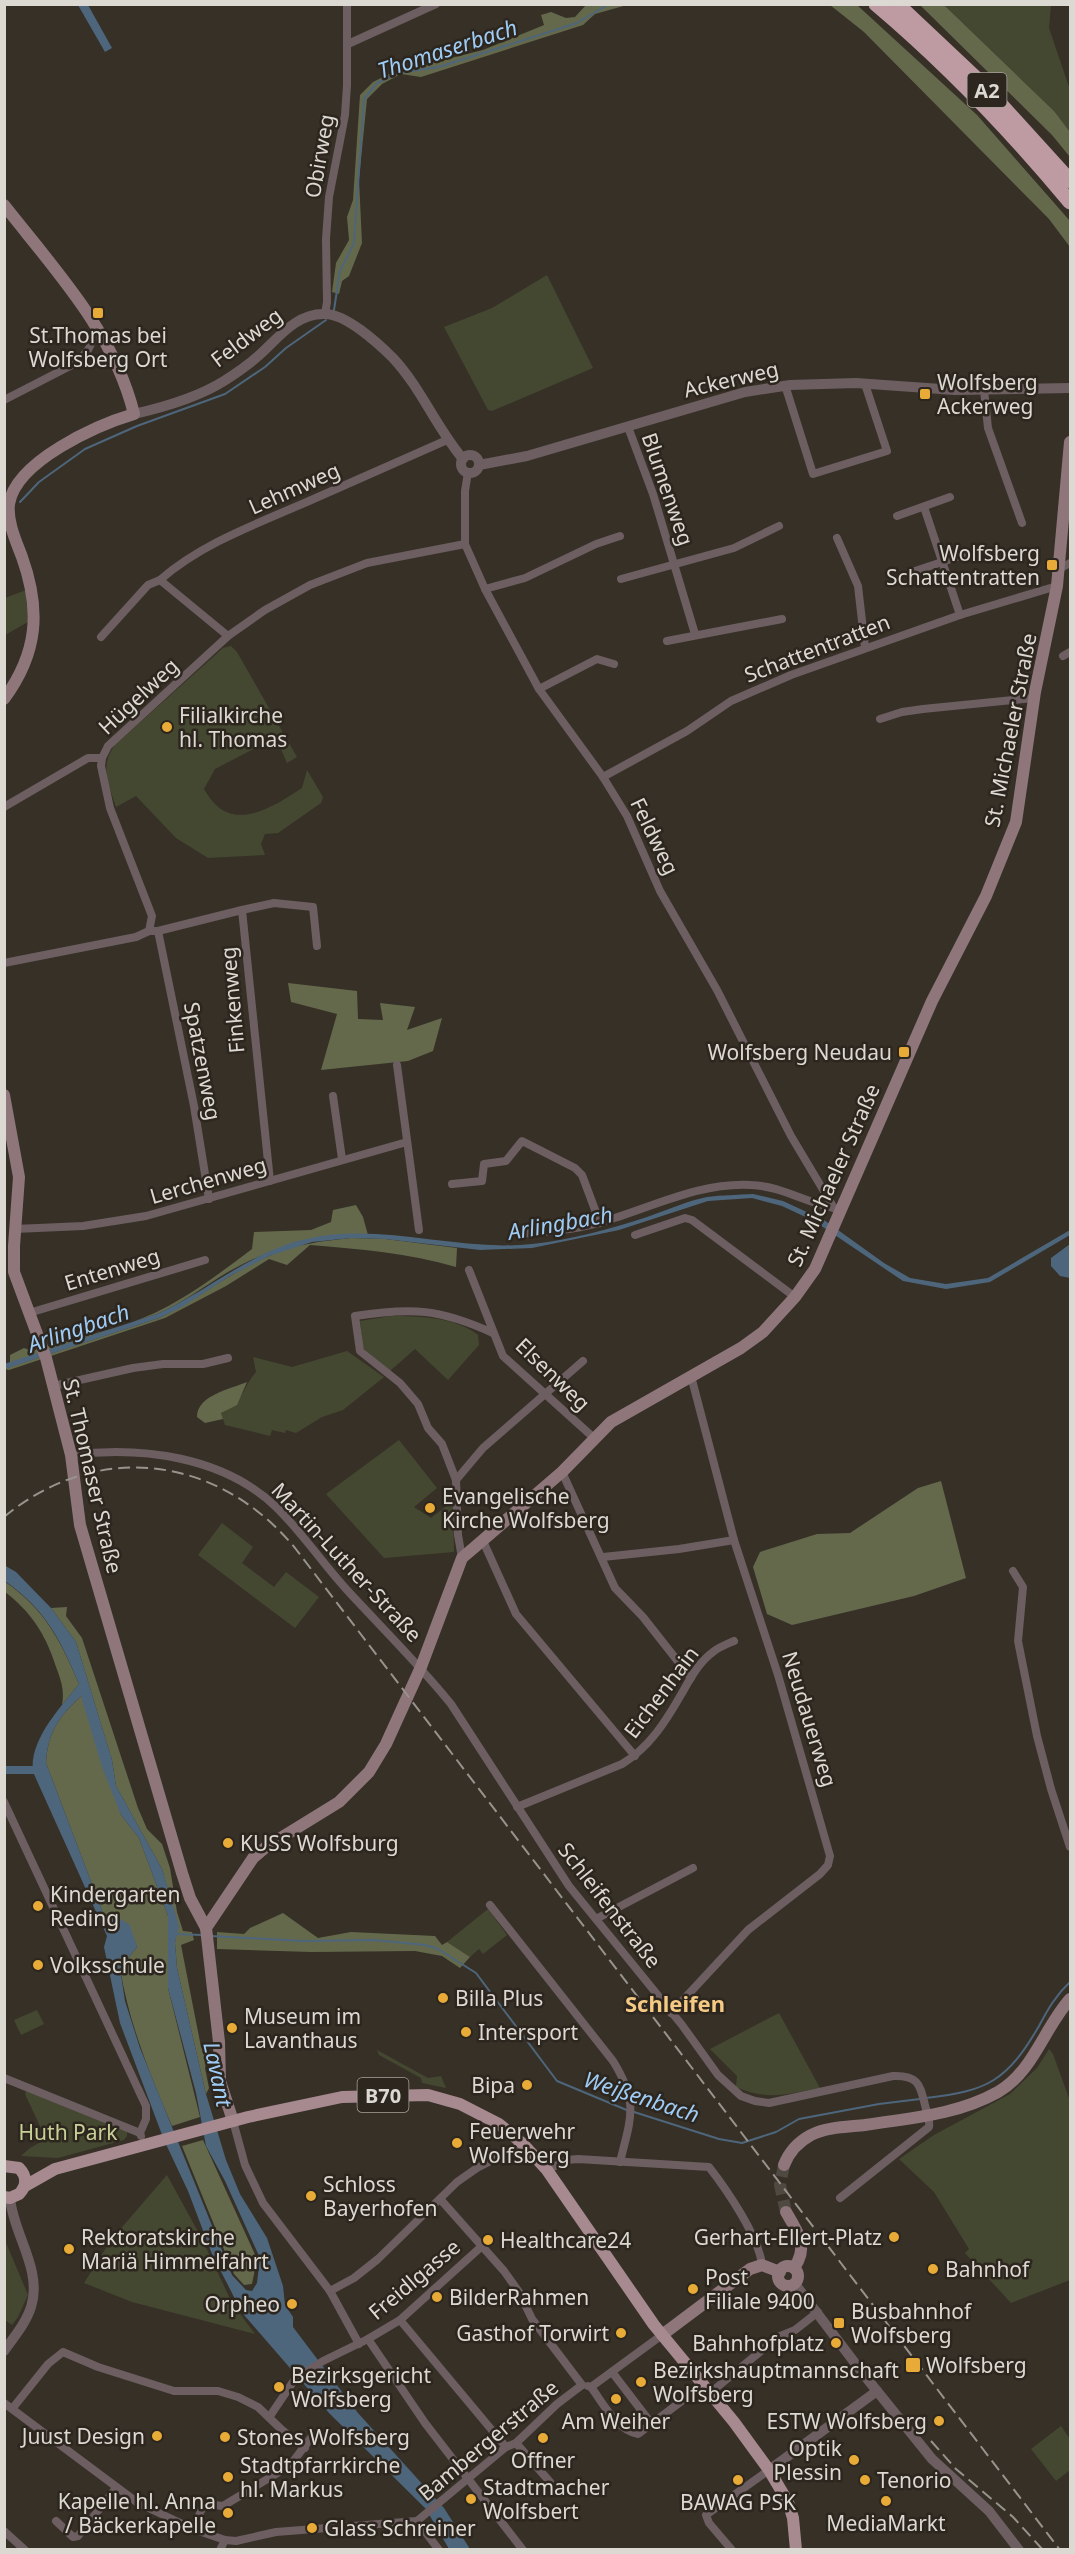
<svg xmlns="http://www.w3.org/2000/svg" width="1075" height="2554" font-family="'Noto Sans',sans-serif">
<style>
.green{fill:#454831}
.forest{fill:#65694c}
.water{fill:#4e667c;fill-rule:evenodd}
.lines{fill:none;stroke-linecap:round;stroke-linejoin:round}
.stream{stroke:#4e667c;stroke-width:2}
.canal{stroke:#4e667c;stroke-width:8}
.secondary-tunnel{stroke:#4f4941;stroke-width:12;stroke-dasharray:12 6;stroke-linecap:butt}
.minor{stroke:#6d5e61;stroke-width:8}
.tertiary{stroke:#6d5e61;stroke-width:10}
.secondary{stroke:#8e767b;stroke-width:12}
.primary{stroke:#a78990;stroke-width:12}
.motorway{stroke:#be9aa2;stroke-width:15}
.rail{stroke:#98938c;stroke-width:2;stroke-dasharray:12 6;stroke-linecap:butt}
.poi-dot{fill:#e8ab37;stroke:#2c261e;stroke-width:2}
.labels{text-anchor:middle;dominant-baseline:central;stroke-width:5;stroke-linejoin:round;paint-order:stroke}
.shield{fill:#2c261e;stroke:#a7a39c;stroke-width:1.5}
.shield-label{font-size:20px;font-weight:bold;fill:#dcd8d2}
.street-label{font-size:21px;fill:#dcd8d2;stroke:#2c261e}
.poi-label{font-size:21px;fill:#dcd8d2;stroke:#2c261e;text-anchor:start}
.park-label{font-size:21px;fill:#c8d098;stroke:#2c261e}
.water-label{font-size:22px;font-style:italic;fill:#9fccf5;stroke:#2c261e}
.neighbourhood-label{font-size:22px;font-weight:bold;fill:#f4ca84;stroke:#2c261e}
</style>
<rect width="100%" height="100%" fill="#363027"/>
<!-- green -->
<g class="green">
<polygon points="944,5 1051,5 1049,28 1070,90 1070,132 1054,111"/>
<polygon points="547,275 593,368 492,411 488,410 444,327 492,308"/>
<polygon points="26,590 28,622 5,635 5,598"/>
<path d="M231 646 237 652 297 757 287 763 280 747 263 744 215 769 204 789C207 794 211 800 215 804 240 830 279 803 302 788L307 770 323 797 321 803 278 833 265 834 261 844 265 855 208 858 176 838 136 796 116 807C109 785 99 766 115 745L223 648Z"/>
<path d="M391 1316C419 1316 455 1317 478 1335L479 1345 448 1380 415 1349 390 1371 363 1348 360 1321Z"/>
<path d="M347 1351 384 1377 343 1410 322 1417 296 1433 286 1430 285 1433 272 1430 270 1436 225 1425 221 1413C245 1401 240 1391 256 1372L253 1357 292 1367Z"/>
<polygon points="399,1440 437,1488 414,1507 431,1518 453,1501 454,1552 384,1558 326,1494"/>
<polygon points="222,1523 253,1547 242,1563 274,1587 286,1572 319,1597 295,1628 198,1555"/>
<polygon points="488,1909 507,1935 483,1954 479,1949 470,1957 447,1942"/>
<polygon points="37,2010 44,2024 21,2035 14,2020"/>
<path d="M779 2013 820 2088C788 2094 767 2101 736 2087L737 2076 710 2049Z"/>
<polygon points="1049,2049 1053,2054 1070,2101 1070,2280 1011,2303 965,2253 969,2249 934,2192 899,2159 934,2135 1010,2094 1037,2068"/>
<polygon points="377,2050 428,2078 441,2076 446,2088 422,2083 421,2078 379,2055"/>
<polygon points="26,2091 127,2132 127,2136 124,2140 58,2158 21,2156 30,2148 46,2139 25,2094"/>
<polygon points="167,2175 202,2239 232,2303 255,2334 132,2302 84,2283 111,2240"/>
<polygon points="4,2238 28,2295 18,2317 12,2325 5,2320"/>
<polygon points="1061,2426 1070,2439 1070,2470 1056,2481 1031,2449"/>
</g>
<!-- forest -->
<g class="forest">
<polygon points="586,5 627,5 595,14 583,25 421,77 401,74 382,84 367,99 359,179 362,243 349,276 342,281 339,294 332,292 336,263 349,240 347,217 353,200 360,95 373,82 391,73 483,50 544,25 541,15 551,12 566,18 575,17"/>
<polygon points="830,5 857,5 977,115 1070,221 1070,247 1049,219 864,32"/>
<polygon points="920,5 944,5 1054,111 1070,132 1070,157 1052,135"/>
<polygon points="288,983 357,991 358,1019 383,1020 380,1003 415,1007 407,1030 442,1018 433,1051 408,1061 321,1070 337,1014 291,1002"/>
<path d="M356 1205 363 1217 368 1235C318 1233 272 1247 228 1272 204 1286 183 1303 157 1314L10 1363V1355L24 1348 32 1351C64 1341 98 1334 130 1323 174 1308 215 1277 252 1249L254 1232 311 1230 331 1222 333 1210Z"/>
<path d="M351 1238 385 1239 457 1248 456 1267C409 1253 359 1249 310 1245L287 1265 269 1259 226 1286 165 1318 9 1370 4 1369 159 1318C197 1300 230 1272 269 1256 296 1244 322 1241 351 1238Z"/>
<path d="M247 1382 237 1405 221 1413 223 1419 205 1423 197 1417C197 1395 231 1389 247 1382Z"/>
<polygon points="941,1481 966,1578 914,1596 792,1625 767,1614 753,1567 760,1552 817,1534 850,1533 918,1488"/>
<path d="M4 1581C45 1609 60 1640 79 1684L62 1705C65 1689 60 1678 55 1664 45 1633 30 1611 5 1592Z"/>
<polygon points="67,1607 66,1616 82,1638 138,1808 147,1829 162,1844 170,1868 177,1912 183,1931 192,1932 194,1940 181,1945 201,2047 205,2051 209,2051 205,2068 209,2088 206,2094 177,1968 175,1943 178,1926 162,1869 116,1786 112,1760 76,1642 51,1608"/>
<path d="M82 1695 121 1815 139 1838 168 1916V1988L200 2117 172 2126C150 2074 129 2024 120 1968L137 1947 133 1937 103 1913 46 1763C48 1731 59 1717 82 1695Z"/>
<polygon points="283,1913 318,1938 351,1932 435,1936 442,1945 447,1942 470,1957 460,1968 442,1956 415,1951 311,1952 217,1949 217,1932 244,1934 250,1928"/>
<polygon points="203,2140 257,2259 252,2284 244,2285 234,2274 182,2146"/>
</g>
<!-- water -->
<g class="water">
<polygon points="78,5 88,5 112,48 105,52"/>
<path d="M753 1194 783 1201 824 1220 884 1263 910 1278 946 1284 988 1278 1070 1230V1235L990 1282 946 1289 903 1281 814 1221 782 1206 752 1198 708 1201 619 1230 532 1248 480 1250 385 1239 351 1238 312 1242 269 1256 230 1276 182 1307 159 1318 5 1369 4 1364 157 1314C209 1291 253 1249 311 1238 384 1223 459 1252 532 1244 571 1240 610 1229 647 1217 667 1210 687 1201 707 1197 722 1195 738 1195 753 1194Z"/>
<polygon points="1070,1244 1070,1278 1060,1276 1051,1266 1051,1258"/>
<path d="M4 1565 16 1572 51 1608 76 1642 112 1760 116 1786 162 1869 179 1926 175 1943 177 1968 206 2094 226 2160 240 2194 267 2238 283 2286 285 2305 293 2317V2327L358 2413 444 2508 470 2549H449L426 2509 329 2413 244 2315 234 2297 212 2254 188 2191 164 2140 120 2023 104 1947 107 1936 33 1772C29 1740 60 1708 79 1684 60 1639 46 1610 5 1581ZM81 1696 102 1767 121 1815 139 1838 168 1916V1988L196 2093 206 2146 225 2181 260 2258 257 2283 252 2291 246 2290 232 2275 140 2048 125 2001 120 1968 137 1947 130 1925 117 1917 111 1920 103 1913 46 1763C48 1731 59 1717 81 1696Z"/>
</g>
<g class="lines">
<!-- stream -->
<g class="stream">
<polyline points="334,310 340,271 354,243 364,99 377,83 398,73 439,67 577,23 609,4"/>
<polyline points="20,502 39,482 85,449 137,426 225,394 265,367 286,348 326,320"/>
<polyline points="175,1934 202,1935"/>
<polyline points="211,1936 302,1941 374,1940 425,1945 438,1949 476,1973 557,2081 629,2111"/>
<path d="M926 2098C988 2091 1007 2081 1039 2026 1048 2009 1056 1995 1070 1982"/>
<polyline points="634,2112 719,2139 742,2143 776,2132 799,2119 879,2104 920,2099"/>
</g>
<!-- canal -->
<polyline class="canal" points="4,1770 41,1770"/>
<!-- secondary-tunnel -->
<polyline class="secondary-tunnel" points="784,2165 780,2185 786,2212"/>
<!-- minor -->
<g class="minor">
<polyline points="348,44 436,4"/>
<polyline points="325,314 327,302 326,239 329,197 345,115 347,85 347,4"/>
<polyline points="785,385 813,474 887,451 865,384"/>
<polyline points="984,390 988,428 1022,523"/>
<polyline points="4,400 76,363 88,350 99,328"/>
<polyline points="628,427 653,494 695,634"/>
<polyline points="468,472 465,491 465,544 485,589 539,689 603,777 627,816 660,891 717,990 791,1136 834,1208 839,1211"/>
<polyline points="924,507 960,615"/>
<polyline points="897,516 950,497"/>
<polyline points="837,538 858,586 865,647"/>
<polyline points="1059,569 1070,563"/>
<polyline points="915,571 969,553"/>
<polyline points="621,579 734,548 779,526"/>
<path d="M160 580C202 543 259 523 309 501 355 481 401 460 447 440"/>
<polyline points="485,589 525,578 596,544 620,536"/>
<polyline points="101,637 148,585 160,580 228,636"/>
<polyline points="667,641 782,619"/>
<polyline points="1063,656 1070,652"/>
<polyline points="539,689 597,659 614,664"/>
<polyline points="880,719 902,712 923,709 1034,698"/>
<polyline points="603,777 687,731 731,701 791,675 960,615 1057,586"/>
<polyline points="4,807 88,758 102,758"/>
<polyline points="242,910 274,903 313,907 317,946"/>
<polyline points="149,931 158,931 242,910 270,1181"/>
<polyline points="158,931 194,1106 209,1199"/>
<polyline points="4,963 136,937 149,931 152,916 110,808 101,766 102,758 108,746 228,636 265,610 310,585 367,563 465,544"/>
<polyline points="397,1065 419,1230"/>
<polyline points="333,1096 342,1159"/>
<polyline points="452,1184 482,1181 484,1164 506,1161 522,1141 575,1168 582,1175 600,1223"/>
<polyline points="15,1229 83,1226 146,1216 407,1142"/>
<path d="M521 1234C548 1231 576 1230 602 1222 651 1208 699 1182 751 1185 781 1186 806 1203 834 1208"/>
<polyline points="635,1235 685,1218 692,1220 795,1297"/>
<polyline points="469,1270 503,1356 594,1438"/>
<polyline points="29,1313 205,1260"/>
<polyline points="53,1386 133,1368 163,1364 203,1364 228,1358"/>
<path d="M71 1455C140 1446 223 1456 276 1507 302 1532 322 1563 347 1590 382 1628 418 1663 451 1704L569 1886 682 2025 718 2075 741 2096 755 2101 769 2103 893 2076C921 2075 920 2087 926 2109 928 2115 930 2120 929 2127L840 2198"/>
<polyline points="562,1472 615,1588 643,1617 691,1678"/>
<polyline points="456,1480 483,1448 583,1361"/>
<polyline points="483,1541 516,1614 635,1756"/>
<polyline points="603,1557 679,1549 734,1540"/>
<path d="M462 1558 458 1535 456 1480 442 1444 428 1428 418 1404 400 1383 360 1351 355 1316C412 1307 440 1309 493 1333"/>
<polyline points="1013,1571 1023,1587 1018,1641 1037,1736 1051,1789 1070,1847"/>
<polyline points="4,1802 146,2106 146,2119 140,2133"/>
<path d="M517 1807 622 1764C650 1747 666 1721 682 1693 690 1679 699 1662 713 1652 719 1647 727 1644 734 1641"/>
<path d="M490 1905 613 2061C639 2103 631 2117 620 2162"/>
<polyline points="596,1919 693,1868"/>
<polyline points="671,2013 748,1930 820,1874 828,1865 830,1856 778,1675 734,1540 691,1376"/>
<polyline points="4,2078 140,2133 141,2136"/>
<polyline points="233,2121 245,2165 263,2203 330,2291 359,2344"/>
<path d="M547 2170 567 2160 578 2159 709 2167C727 2190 759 2237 762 2265"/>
<polyline points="441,2200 504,2271 519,2292 532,2319 582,2385"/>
<polyline points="330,2291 354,2278 378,2259 457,2182 477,2168 523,2144"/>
<polyline points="400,2320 506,2447"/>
<polyline points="368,2339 425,2423 523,2550"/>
<polyline points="612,2372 651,2423"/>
<polyline points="588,2386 591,2387 662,2335"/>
<path d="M591 2387C603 2403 617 2431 638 2434L703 2385"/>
<polyline points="710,2393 778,2337 795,2330 818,2312"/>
<polyline points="4,2403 138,2503 193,2529 225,2540 236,2541 276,2532 417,2521 506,2447 516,2443 557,2404 582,2385"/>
<polyline points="12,2409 48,2364 63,2352 98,2367 174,2391 218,2391 238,2397 258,2407 282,2430 305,2448"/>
<polyline points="270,2416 295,2379 323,2361 368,2339 400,2320 482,2246"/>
<polyline points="516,2443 550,2482"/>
<polyline points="56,2521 73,2537 78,2536 116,2488"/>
<polyline points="417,2521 439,2550"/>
<polyline points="193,2529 204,2504 223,2506 284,2469 292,2463 313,2435"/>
<polyline points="4,2531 25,2550"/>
<polyline points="220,2550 225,2540"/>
<polyline points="732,2550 709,2523 706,2515 769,2470"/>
</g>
<!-- tertiary -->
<g class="tertiary">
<path d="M134 414C165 407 197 398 224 381 235 374 247 366 257 357 277 340 295 313 325 314 346 314 378 343 393 358 421 388 436 427 463 459"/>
<circle cx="470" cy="464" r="9"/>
<polyline points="479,465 527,456 745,392 790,385 856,383 955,390 1070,388"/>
<polyline points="795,2284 864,2375 932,2459 989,2511 1019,2550"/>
<path d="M4 2351C14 2337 26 2323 31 2307 43 2270 13 2234 10 2198"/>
<polyline points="769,2470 877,2391"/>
</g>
<!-- secondary -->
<g class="secondary">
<path d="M4 205C55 270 114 332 134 414 97 425 16 461 9 504 7 522 16 541 22 557 41 610 38 653 4 699"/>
<polyline points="4,1095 19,1177 14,1246 14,1272 46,1358 71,1455 80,1525 182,1873 190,1898 206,1928"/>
<polyline points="233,2121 220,2081 219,2042 206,1928 253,1858 266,1847 339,1802 369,1772 386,1744 421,1667 462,1558 562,1472 611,1422 741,1348 763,1332 795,1297 815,1269 932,1001 986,896 1016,822 1035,692 1057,586 1070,442"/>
<path d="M784 2165C789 2152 798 2142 811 2135 827 2127 847 2127 865 2125 910 2118 957 2115 998 2092 1033 2072 1044 2028 1070 1999"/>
<path d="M786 2212C798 2232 809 2247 794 2268"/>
<circle cx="788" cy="2276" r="10"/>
<polyline points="662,2335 750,2269 762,2265 780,2272"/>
</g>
<!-- primary -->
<g class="primary">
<path d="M4 2166 19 2168C27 2176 27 2186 19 2194L10 2198 4 2197"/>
<polyline points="25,2186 55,2169 248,2117 342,2097 428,2095 460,2104 499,2124 523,2144 547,2170 654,2325 734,2422 769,2470 788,2502 793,2518 796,2550"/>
</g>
<!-- motorway -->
<g class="motorway">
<path d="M876 4C947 64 1011 131 1070 202"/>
<polyline points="897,4 983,85 1070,181"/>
</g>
<!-- rail -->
<g class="rail">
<path d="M4 1517C98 1439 219 1456 295 1548L1060 2550"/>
<polyline points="931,2441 956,2469 1013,2517 1043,2550"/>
</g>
</g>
<!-- markers -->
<g class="poi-dot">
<rect x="92" y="307" width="12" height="12" rx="3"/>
<rect x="919" y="388" width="12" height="12" rx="3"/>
<rect x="1046" y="559" width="12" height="12" rx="3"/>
<circle cx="167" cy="727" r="6"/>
<rect x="898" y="1046" width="12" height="12" rx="3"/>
<circle cx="430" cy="1508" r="6"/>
<circle cx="228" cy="1843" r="6"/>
<circle cx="38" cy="1906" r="6"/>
<circle cx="38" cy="1965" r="6"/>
<circle cx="443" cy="1998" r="6"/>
<circle cx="232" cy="2028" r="6"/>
<circle cx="466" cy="2032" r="6"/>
<circle cx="527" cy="2085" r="6"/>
<circle cx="457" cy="2143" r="6"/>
<circle cx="311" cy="2196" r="6"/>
<circle cx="894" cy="2237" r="6"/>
<circle cx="488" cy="2240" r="6"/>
<circle cx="69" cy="2249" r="6"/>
<circle cx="933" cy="2269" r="6"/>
<circle cx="693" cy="2289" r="6"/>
<circle cx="437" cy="2297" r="6"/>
<circle cx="292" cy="2304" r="6"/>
<rect x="833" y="2317" width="12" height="12" rx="3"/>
<circle cx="621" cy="2333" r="6"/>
<circle cx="836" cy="2343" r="6"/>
<rect x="905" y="2357" width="16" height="16" rx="3"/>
<circle cx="641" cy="2382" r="6"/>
<circle cx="279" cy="2387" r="6"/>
<circle cx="616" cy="2399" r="6"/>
<circle cx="939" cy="2421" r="6"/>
<circle cx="157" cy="2436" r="6"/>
<circle cx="225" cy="2437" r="6"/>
<circle cx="543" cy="2438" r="6"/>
<circle cx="854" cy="2460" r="6"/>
<circle cx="228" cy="2477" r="6"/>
<circle cx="738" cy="2480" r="6"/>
<circle cx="865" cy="2480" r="6"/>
<circle cx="471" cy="2499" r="6"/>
<circle cx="886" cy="2501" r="6"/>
<circle cx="228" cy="2513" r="6"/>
<circle cx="312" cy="2528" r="6"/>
</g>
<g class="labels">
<!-- shield labels -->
<g class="shield">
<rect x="967.5" y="73" width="39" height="34" rx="4.5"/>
<rect x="357.5" y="2078" width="51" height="34" rx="4.5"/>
</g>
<g class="shield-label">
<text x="987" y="90">A2</text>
<text x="383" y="2095">B70</text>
</g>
<!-- street labels -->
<g class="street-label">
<text transform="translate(319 156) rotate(-80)">Obirweg</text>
<text transform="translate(246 337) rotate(-37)">Feldweg</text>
<text transform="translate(731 379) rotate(-13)">Ackerweg</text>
<text transform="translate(294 488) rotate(-24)">Lehmweg</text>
<text transform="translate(668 489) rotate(71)">Blumenweg</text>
<text transform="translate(817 648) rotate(-21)">Schattentratten</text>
<text transform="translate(138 696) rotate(-43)">Hügelweg</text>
<text transform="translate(1010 730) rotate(-79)">St. Michaeler Straße</text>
<text transform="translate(655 836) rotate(64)">Feldweg</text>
<text transform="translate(232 1000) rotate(-95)">Finkenweg</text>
<text transform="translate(203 1061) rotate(79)">Spatzenweg</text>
<text transform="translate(833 1175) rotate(-66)">St. Michaeler Straße</text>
<text transform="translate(208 1180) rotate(-16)">Lerchenweg</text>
<text transform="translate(112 1269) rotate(-17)">Entenweg</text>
<text transform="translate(553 1374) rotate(44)">Elsenweg</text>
<text transform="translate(93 1476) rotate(77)">St. Thomaser Straße</text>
<text transform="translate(347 1562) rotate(47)">Martin-Luther-Straße</text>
<text transform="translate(661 1692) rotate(-53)">Eichenhain</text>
<text transform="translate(810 1719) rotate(73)">Neudauerweg</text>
<text transform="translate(610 1905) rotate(52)">Schleifenstraße</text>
<text transform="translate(414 2279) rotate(-40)">Freidlgasse</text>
<text transform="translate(488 2440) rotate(-40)">Bambergerstraße</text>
</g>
<!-- poi labels -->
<g class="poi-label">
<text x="98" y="335" text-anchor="middle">St.Thomas bei<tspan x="98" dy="24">Wolfsberg Ort</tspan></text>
<text x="937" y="382">Wolfsberg<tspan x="937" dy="24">Ackerweg</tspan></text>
<text x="1040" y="553" text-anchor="end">Wolfsberg<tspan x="1040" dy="24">Schattentratten</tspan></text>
<text x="179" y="715">Filialkirche<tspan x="179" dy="24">hl. Thomas</tspan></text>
<text x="892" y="1052" text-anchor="end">Wolfsberg Neudau</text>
<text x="442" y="1496">Evangelische<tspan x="442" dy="24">Kirche Wolfsberg</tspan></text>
<text x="240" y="1843">KUSS Wolfsburg</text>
<text x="50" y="1894">Kindergarten<tspan x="50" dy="24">Reding</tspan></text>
<text x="50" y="1965">Volksschule</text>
<text x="455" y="1998">Billa Plus</text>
<text x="244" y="2016">Museum im<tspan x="244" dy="24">Lavanthaus</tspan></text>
<text x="478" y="2032">Intersport</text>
<text x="515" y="2085" text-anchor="end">Bipa</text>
<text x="469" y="2131">Feuerwehr<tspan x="469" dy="24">Wolfsberg</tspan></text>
<text x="323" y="2184">Schloss<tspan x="323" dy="24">Bayerhofen</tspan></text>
<text x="81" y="2237">Rektoratskirche<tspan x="81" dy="24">Mariä Himmelfahrt</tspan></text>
<text x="882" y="2237" text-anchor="end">Gerhart-Ellert-Platz</text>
<text x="500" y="2240">Healthcare24</text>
<text x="945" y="2269">Bahnhof</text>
<text x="705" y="2277">Post<tspan x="705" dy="24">Filiale 9400</tspan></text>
<text x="449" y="2297">BilderRahmen</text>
<text x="280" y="2304" text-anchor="end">Orpheo</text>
<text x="851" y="2311">Busbahnhof<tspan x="851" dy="24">Wolfsberg</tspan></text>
<text x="609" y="2333" text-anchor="end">Gasthof Torwirt</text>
<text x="824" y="2343" text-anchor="end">Bahnhofplatz</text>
<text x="926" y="2365">Wolfsberg</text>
<text x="653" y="2370">Bezirkshauptmannschaft<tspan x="653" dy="24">Wolfsberg</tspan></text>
<text x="291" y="2375">Bezirksgericht<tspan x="291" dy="24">Wolfsberg</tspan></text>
<text x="616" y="2421" text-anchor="middle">Am Weiher</text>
<text x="927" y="2421" text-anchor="end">ESTW Wolfsberg</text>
<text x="145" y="2436" text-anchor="end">Juust Design</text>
<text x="237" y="2437">Stones Wolfsberg</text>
<text x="842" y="2448" text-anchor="end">Optik<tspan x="842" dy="24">Plessin</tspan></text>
<text x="543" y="2460" text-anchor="middle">Offner</text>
<text x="240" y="2465">Stadtpfarrkirche<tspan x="240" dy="24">hl. Markus</tspan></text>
<text x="877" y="2480">Tenorio</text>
<text x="483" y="2487">Stadtmacher<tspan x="483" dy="24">Wolfsbert</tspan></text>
<text x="216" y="2501" text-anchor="end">Kapelle hl. Anna<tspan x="216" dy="24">/ Bäckerkapelle</tspan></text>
<text x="738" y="2502" text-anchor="middle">BAWAG PSK</text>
<text x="886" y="2523" text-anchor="middle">MediaMarkt</text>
<text x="324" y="2528">Glass Schreiner</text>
</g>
<!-- park labels -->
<g class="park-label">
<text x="68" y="2132">Huth Park</text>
</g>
<!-- water labels -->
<g class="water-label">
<text transform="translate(447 48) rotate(-18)">Thomaserbach</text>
<text transform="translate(560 1222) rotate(-10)">Arlingbach</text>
<text transform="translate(78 1327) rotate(-19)">Arlingbach</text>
<text transform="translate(219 2074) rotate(78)">Lavant</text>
<text transform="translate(642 2096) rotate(18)">Weißenbach</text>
</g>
<!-- neighbourhood labels -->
<g class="neighbourhood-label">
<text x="675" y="2003">Schleifen</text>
</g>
</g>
<!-- border -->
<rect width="1075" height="2554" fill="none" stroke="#dcd8d2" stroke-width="12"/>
</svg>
